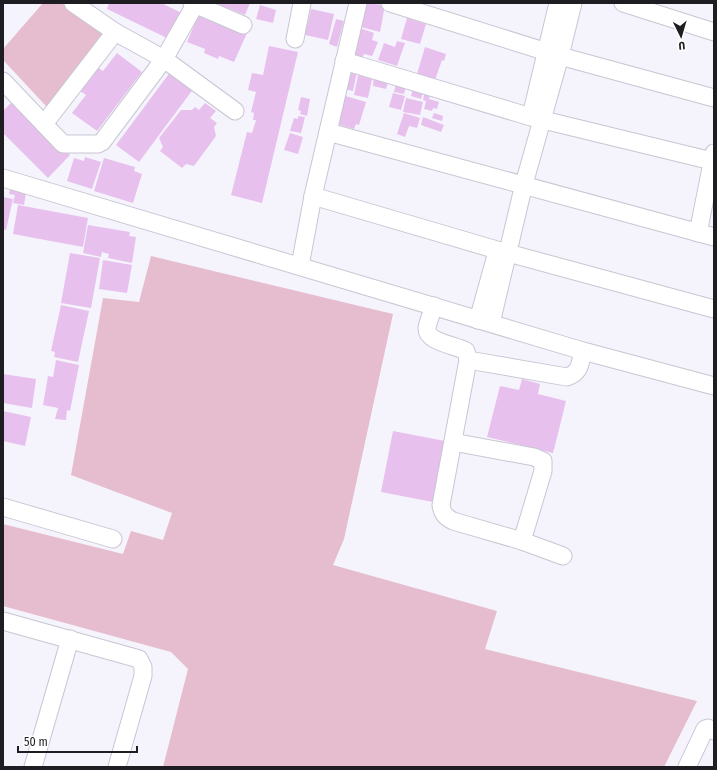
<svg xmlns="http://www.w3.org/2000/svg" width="717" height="770" font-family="'Fira Sans Condensed',sans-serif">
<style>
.green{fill:#e6bdce}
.building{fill:#e8c0ee}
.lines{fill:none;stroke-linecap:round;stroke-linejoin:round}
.minor-casing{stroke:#c8c6d2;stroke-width:19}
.minor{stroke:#fff;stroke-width:17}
</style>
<rect width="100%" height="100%" fill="#f5f4fd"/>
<!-- green -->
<g class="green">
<polygon points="43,3 62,3 105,34 47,107 3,60 3,49"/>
<polygon points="151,256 393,314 344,539 333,565 497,611 485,649 697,701 664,767 163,767 188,669 171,652 3,606 3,524 123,554 131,531 163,540 172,513 71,475 103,298 139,302"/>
</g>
<!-- building -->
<g class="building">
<polygon points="109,3 161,3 186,15 173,41 107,9"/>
<polygon points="221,3 250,3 245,15 220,5"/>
<polygon points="362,3 385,5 380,32 357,26"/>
<polygon points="260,5 276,10 273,23 256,19"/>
<polygon points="311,9 334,14 328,40 305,35"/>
<polygon points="200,12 247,33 234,62 219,56 218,59 204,53 205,49 187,42"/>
<polygon points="407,18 426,24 420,44 401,39"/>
<polygon points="336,19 344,21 337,47 329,44"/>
<polygon points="360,28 374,33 372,40 378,42 372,56 364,54 362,59 352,56"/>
<polygon points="397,41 405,43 397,66 378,60 384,43 395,47"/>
<polygon points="269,46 298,52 262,203 231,195 247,132 252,133 256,120 253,120 254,113 251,112 256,92 248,90 252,73 263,75"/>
<polygon points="425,47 446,54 444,61 442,60 435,80 417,74"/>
<polygon points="117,53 142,72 97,131 72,113 86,95 77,89 95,65 103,71"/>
<polygon points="351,65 357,72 353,91 345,89"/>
<polygon points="171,71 194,88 139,162 116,145"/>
<polygon points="374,71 390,76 386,89 373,86"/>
<polygon points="358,75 372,79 368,98 354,95"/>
<polygon points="397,79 407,81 404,94 394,92"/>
<polygon points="426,87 432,88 429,99 439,102 437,109 433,108 432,111 424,109 426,101 423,100"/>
<polygon points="413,89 423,92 421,99 411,96"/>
<polygon points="393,93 405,96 401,110 389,107"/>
<polygon points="342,95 366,102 359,125 356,124 354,129 336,124"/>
<polygon points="301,97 310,99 307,116 300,114 301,111 298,110"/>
<polygon points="406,98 423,102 420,115 403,112"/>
<polygon points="14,100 70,155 48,178 3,133 3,111"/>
<polygon points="205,103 216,111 210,118 217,123 214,127 216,136 194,166 186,164 182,168 160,151 163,147 159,138 181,110 192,110 195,107 199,110"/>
<polygon points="404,113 420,118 417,128 409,126 405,137 397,134"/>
<polygon points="434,113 443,116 442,121 432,118"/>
<polygon points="298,116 305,117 301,133 290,131 294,118 298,119"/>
<polygon points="423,117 444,125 441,132 421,125"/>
<polygon points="290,133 303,137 298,154 284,150"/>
<polygon points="85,157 101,162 92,189 67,181 74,158 84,161"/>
<polygon points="104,158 135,167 134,171 142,174 133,203 94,191"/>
<polygon points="11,185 27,187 24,205 13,203 15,195 9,194"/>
<polygon points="3,197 13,199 6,230 3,229"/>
<polygon points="18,205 88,218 83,247 13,234"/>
<polygon points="88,225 130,232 129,236 136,237 132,263 108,258 109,254 102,252 101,257 83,253"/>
<polygon points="70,253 100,258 91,308 61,303"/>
<polygon points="103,260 132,265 127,293 99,289"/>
<polygon points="61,305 89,311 78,362 54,357 55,352 51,351"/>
<polygon points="56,360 79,365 70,411 67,410 66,420 55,419 58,408 43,405 48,376 53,377"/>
<polygon points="3,374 36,379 32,408 3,403"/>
<polygon points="522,379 540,384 538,394 566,401 553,453 487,437 500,386 519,390"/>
<polygon points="3,411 31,417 25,446 3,441"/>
<polygon points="393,431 445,441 433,502 381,492"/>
</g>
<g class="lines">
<defs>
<g id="minor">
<polyline points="73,3 115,32 164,59 235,111"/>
<polyline points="192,3 243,25"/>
<polyline points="390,3 560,56 714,98"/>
<polyline points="623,3 714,32"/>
<polyline points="295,39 302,3"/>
<polyline points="344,61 531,117 712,161"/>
<polyline points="3,81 63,144 98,144 102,142 164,59 196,3"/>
<polyline points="531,116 558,3"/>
<polyline points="44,124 115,32"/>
<polyline points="328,132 714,237"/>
<polyline points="3,178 583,351 714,386"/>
<polyline points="313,196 497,250 714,309"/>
<polyline points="698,233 714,153"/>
<polyline points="300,266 313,196 358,3"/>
<path d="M434 306C432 313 428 321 427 328 426 342 455 345 466 351L468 360 441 505C442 513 445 517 453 521L522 541 563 556"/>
<polyline points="478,320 497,252"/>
<polyline points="491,323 524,184 560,56 573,3"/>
<path d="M468 360 567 377C580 373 580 364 583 351"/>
<polyline points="453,442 534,457 543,461 543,471 522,541"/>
<polyline points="3,507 113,539"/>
<polyline points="3,621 139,659 143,667 143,676 117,767"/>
<polyline points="33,767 70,639"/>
<polyline points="687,767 705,729 708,728 714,731"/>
</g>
</defs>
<!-- minor casing -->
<use href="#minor" class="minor-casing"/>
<!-- minor -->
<use href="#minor" class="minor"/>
</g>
<!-- border -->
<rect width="717" height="770" fill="none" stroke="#1e1e22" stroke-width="8"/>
<!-- north arrow -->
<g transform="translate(681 36) rotate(175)" stroke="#ffffff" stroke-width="3" paint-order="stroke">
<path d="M0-3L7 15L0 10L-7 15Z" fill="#1e1e22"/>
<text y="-6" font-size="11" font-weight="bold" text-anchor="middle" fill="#1e1e22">U</text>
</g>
<!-- scale -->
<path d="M18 746v6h119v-6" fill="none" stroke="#1e1e22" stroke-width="2"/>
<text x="24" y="746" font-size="12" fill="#1e1e22" stroke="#ffffff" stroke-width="3" paint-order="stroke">50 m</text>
</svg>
